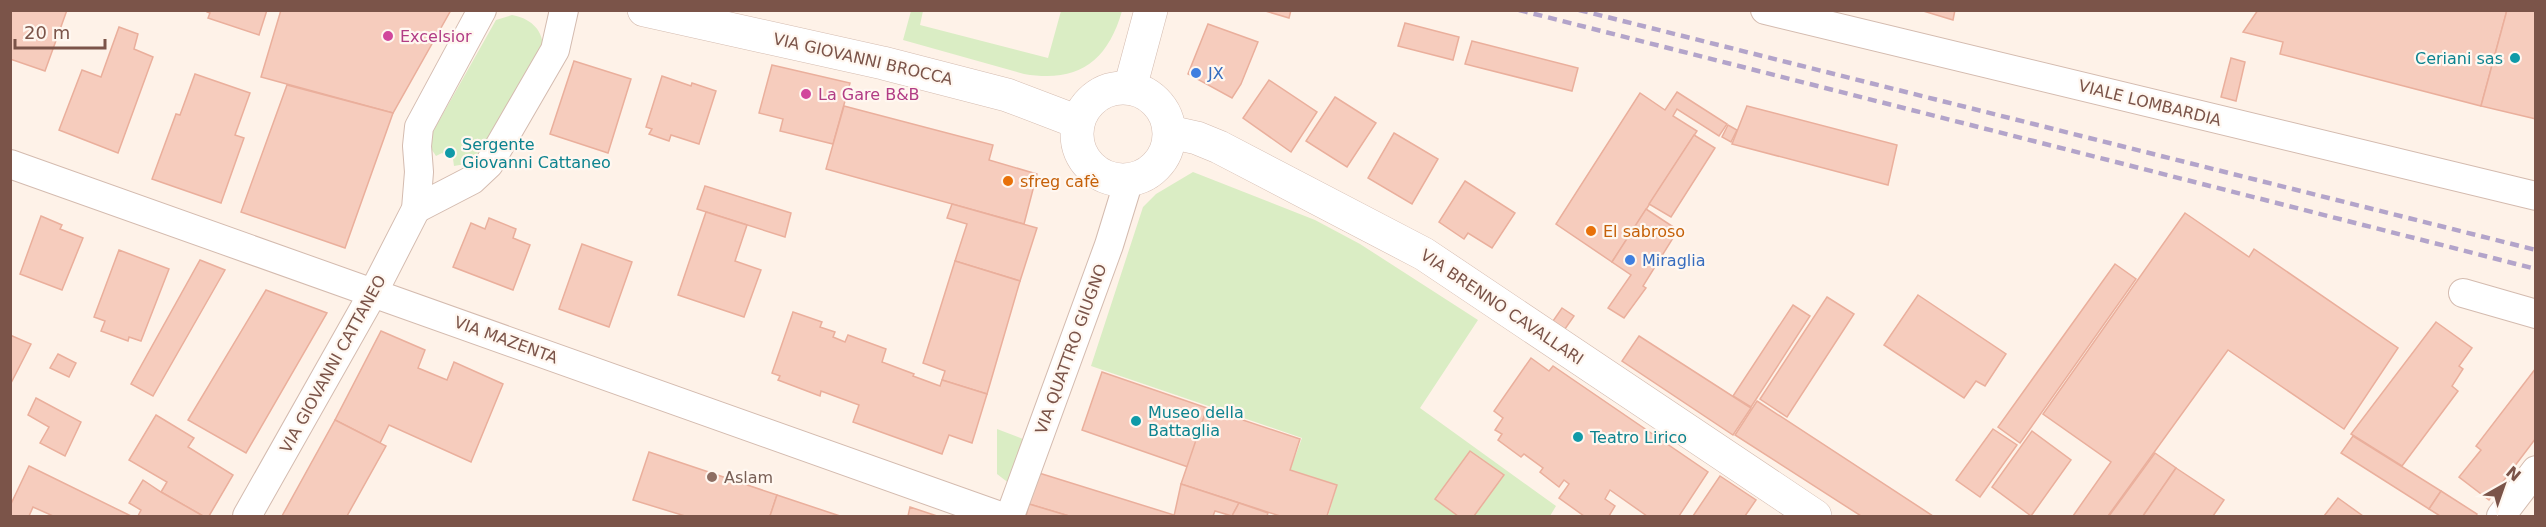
<svg xmlns="http://www.w3.org/2000/svg" width="2546" height="527" font-family="'DejaVu Sans',sans-serif">
<style>
.green{fill:#daedc4}
.building{fill:#f6ccbd;stroke:#eaaf9c;stroke-width:1.5}
.lines{fill:none;stroke-linecap:round;stroke-linejoin:round}
.minor-casing{stroke:#d4bbaf;stroke-width:30}
.tertiary-casing{stroke:#d4bbaf;stroke-width:34}
.minor{stroke:#fff;stroke-width:28}
.tertiary{stroke:#fff;stroke-width:33}
.rail{stroke:#b3a4ca;stroke-width:4.5;stroke-dasharray:9 6;stroke-linecap:butt}
.hotel-dot{fill:#d1479c;stroke:#fff7f0;stroke-width:2}
.culture-dot{fill:#0f9aa8;stroke:#fff7f0;stroke-width:2}
.shop-dot{fill:#3f7fe0;stroke:#fff7f0;stroke-width:2}
.food-dot{fill:#e8710a;stroke:#fff7f0;stroke-width:2}
.education-dot{fill:#8d6e63;stroke:#fff7f0;stroke-width:2}
.labels{text-anchor:middle;dominant-baseline:central;stroke-width:4.5;stroke-linejoin:round;paint-order:stroke}
.hotel-label{font-size:16px;fill:#b23c85;stroke:#fff7f0;text-anchor:start}
.culture-label{font-size:16px;fill:#0d838f;stroke:#fff7f0;text-anchor:start}
.street-label{font-size:16px;fill:#7b5449;stroke:#fff7f0}
.shop-label{font-size:16px;fill:#366cbe;stroke:#fff7f0;text-anchor:start}
.food-label{font-size:16px;fill:#c56008;stroke:#fff7f0;text-anchor:start}
.education-label{font-size:16px;fill:#785e54;stroke:#fff7f0;text-anchor:start}
</style>
<rect width="100%" height="100%" fill="#fef2e8"/>
<!-- green -->
<g class="green">
<path d="M911 11H923L920 25 1048 58 1061 11H1122C1107 63 1077 83 1024 74L903 40Z"/>
<path d="M512 15C529 18 542 28 543 46L479 157 471 163 454 166 453 159 442 153 436 156 432 150 431 135 496 20Z"/>
<polygon points="1193,172 1315,220 1360,244 1478,320 1420,408 1556,506 1550,516 1328,516 1337,485 1290,470 1302,438 1091,366 1143,207 1156,194"/>
<polygon points="997,429 1023,439 1010,484 997,474"/>
</g>
<!-- building -->
<g class="building">
<polygon points="10,10 67,10 45,71 10,59"/>
<polygon points="207,10 267,10 259,35 208,18 210,13 207,12"/>
<polygon points="281,10 451,10 393,113 261,77"/>
<polygon points="1262,10 1291,10 1289,18"/>
<polygon points="1920,10 1955,10 1953,20"/>
<polygon points="2258,10 2507,10 2481,106 2280,54 2283,42 2243,32"/>
<polygon points="2507,10 2536,10 2536,119 2481,106"/>
<polygon points="1405,23 1459,37 1453,60 1398,46"/>
<polygon points="1208,24 1258,42 1241,84 1232,98 1188,74"/>
<polygon points="119,27 138,34 134,49 153,57 118,153 59,130 82,70 101,77"/>
<polygon points="1472,41 1578,68 1572,91 1465,64"/>
<polygon points="2231,58 2245,62 2236,101 2221,97"/>
<polygon points="574,61 631,79 608,153 550,134"/>
<polygon points="772,65 850,83 833,144 780,131 783,119 759,113"/>
<polygon points="195,74 250,93 235,135 244,138 221,203 152,179 176,114 180,115"/>
<polygon points="662,76 691,86 692,83 716,91 699,144 671,135 669,141 649,134 652,129 646,127"/>
<polygon points="1269,80 1317,112 1291,152 1243,118"/>
<polygon points="287,85 393,113 345,248 241,212"/>
<polygon points="1677,92 1727,124 1719,136 1677,109 1673,116 1697,131 1612,262 1556,224 1640,93 1665,110"/>
<polygon points="1335,97 1376,123 1347,167 1306,141"/>
<polygon points="844,106 993,145 989,160 1037,174 1024,224 826,169"/>
<polygon points="1747,106 1897,145 1888,185 1732,144"/>
<polygon points="1728,125 1737,130 1731,142 1722,137"/>
<polygon points="1394,133 1438,159 1412,204 1368,178"/>
<polygon points="1694,135 1715,148 1671,217 1649,204"/>
<polygon points="1465,181 1515,213 1492,248 1468,233 1464,239 1439,222"/>
<polygon points="705,186 791,213 785,237 697,209"/>
<polygon points="952,204 1037,228 1020,281 955,261 967,224 947,218"/>
<polygon points="1646,209 1678,230 1643,286 1646,288 1624,318 1608,308 1631,275 1612,262"/>
<polygon points="706,212 747,225 735,261 761,270 744,317 678,295"/>
<polygon points="2185,213 2249,257 2254,249 2398,348 2344,429 2228,350 2108,516 2073,516 2111,462 2043,414"/>
<polygon points="41,216 62,225 60,229 83,238 62,290 20,274"/>
<polygon points="489,218 516,229 513,238 530,245 513,290 453,267 471,223 485,229"/>
<polygon points="582,244 632,262 609,327 559,309"/>
<polygon points="119,250 169,269 141,341 129,337 128,341 101,331 105,321 94,317"/>
<polygon points="200,260 225,270 153,396 131,384"/>
<polygon points="955,261 1020,281 987,394 942,380 945,371 923,363"/>
<polygon points="2115,264 2136,279 2020,443 1998,427"/>
<polygon points="266,290 327,313 246,453 188,420"/>
<polygon points="1918,295 2006,354 1985,386 1976,381 1964,398 1884,345"/>
<polygon points="1827,297 1854,314 1787,417 1760,399"/>
<polygon points="1793,305 1810,316 1751,407 1733,396"/>
<polygon points="1562,308 1574,316 1565,329 1553,321"/>
<polygon points="793,312 822,322 820,327 835,332 833,337 845,342 848,335 886,349 882,362 914,374 913,376 940,386 942,380 987,394 972,443 949,435 942,454 853,422 859,405 821,391 820,396 778,380 780,376 772,373"/>
<polygon points="2436,322 2472,348 2459,366 2463,369 2452,386 2458,391 2402,466 2351,434"/>
<polygon points="381,331 425,350 418,368 447,380 454,362 503,384 471,462 389,425 380,443 335,420"/>
<polygon points="10,335 31,344 10,385"/>
<polygon points="1639,336 1751,408 1733,435 1622,361"/>
<polygon points="58,354 76,363 69,377 50,368"/>
<polygon points="1531,358 1549,371 1553,366 1708,472 1679,516 1647,516 1610,490 1605,499 1615,506 1609,516 1584,516 1559,498 1569,484 1564,480 1559,487 1540,472 1543,468 1524,454 1521,457 1498,440 1502,434 1495,430 1503,418 1494,411"/>
<polygon points="2536,368 2536,438 2489,500 2459,477 2481,450 2476,446"/>
<polygon points="1102,372 1207,408 1188,467 1082,430"/>
<polygon points="36,398 81,422 65,456 40,443 49,427 28,415"/>
<polygon points="1757,401 1933,516 1861,516 1735,435"/>
<polygon points="1207,408 1300,439 1290,470 1337,485 1327,516 1280,516 1181,484"/>
<polygon points="156,415 194,438 188,447 233,475 209,516 203,516 161,492 167,482 129,460"/>
<polygon points="335,420 386,446 347,516 282,516"/>
<polygon points="1993,429 2017,445 1980,497 1956,480"/>
<polygon points="2032,431 2071,460 2031,516 1992,487"/>
<polygon points="2353,436 2441,491 2429,509 2341,453"/>
<polygon points="1470,451 1504,475 1474,516 1458,516 1435,499"/>
<polygon points="649,452 777,495 770,516 685,516 633,500"/>
<polygon points="2155,453 2176,468 2143,516 2109,516"/>
<polygon points="29,466 131,516 53,516 33,507 29,516 10,516 10,506"/>
<polygon points="2176,468 2224,500 2213,516 2143,516"/>
<polygon points="1039,473 1174,515 1174,516 1069,516 1029,504"/>
<polygon points="1720,476 1756,500 1745,516 1693,516"/>
<polygon points="143,480 161,492 203,516 138,516 141,510 129,503"/>
<polygon points="1181,484 1239,503 1232,516 1215,511 1213,516 1174,516"/>
<polygon points="2441,491 2477,514 2476,516 2440,516 2429,509"/>
<polygon points="777,495 840,516 770,516"/>
<polygon points="2338,498 2363,516 2324,516"/>
<polygon points="1239,503 1268,513 1267,516 1232,516"/>
<polygon points="1029,504 1069,516 1026,516"/>
<polygon points="910,507 937,516 908,516"/>
</g>
<g class="lines">
<defs>
<g id="minor">
<polyline points="1765,10 2536,196"/>
<polyline points="10,164 1000,516"/>
<polyline points="416,209 472,180 489,164 555,50 564,10"/>
<polyline points="2463,293 2536,314"/>
<polyline points="247,516 373,293 416,209 419,172 417,146 419,127 482,10"/>
<polyline points="1010,516 1109,245 1129,180"/>
<polyline points="2501,516 2536,470"/>
</g>
<g id="tertiary">
<polyline points="644,10 883,63 1007,95 1078,122"/>
<circle cx="1123" cy="134" r="46"/>
<polyline points="1130,88 1151,10"/>
<polyline points="1170,132 1197,138 1219,147 1424,254 1815,516"/>
</g>
</defs>
<!-- minor casing -->
<use href="#minor" class="minor-casing"/>
<!-- tertiary casing -->
<use href="#tertiary" class="tertiary-casing"/>
<!-- minor -->
<use href="#minor" class="minor"/>
<!-- tertiary -->
<use href="#tertiary" class="tertiary"/>
<!-- rail -->
<g class="rail">
<polyline points="1519,10 2536,269"/>
<polyline points="1579,10 2536,250"/>
</g>
</g>
<!-- markers -->
<g class="hotel-dot">
<circle cx="388" cy="36" r="6"/>
<circle cx="806" cy="94" r="6"/>
</g>
<g class="culture-dot">
<circle cx="2515" cy="58" r="6"/>
<circle cx="450" cy="153" r="6"/>
<circle cx="1136" cy="421" r="6"/>
<circle cx="1578" cy="437" r="6"/>
</g>
<g class="shop-dot">
<circle cx="1196" cy="73" r="6"/>
<circle cx="1630" cy="260" r="6"/>
</g>
<g class="food-dot">
<circle cx="1008" cy="181" r="6"/>
<circle cx="1591" cy="231" r="6"/>
</g>
<circle class="education-dot" cx="712" cy="477" r="6"/>
<g class="labels">
<!-- hotel labels -->
<g class="hotel-label">
<text x="400" y="36">Excelsior</text>
<text x="818" y="94">La Gare B&amp;B</text>
</g>
<!-- culture labels -->
<g class="culture-label">
<text x="2503" y="58" text-anchor="end">Ceriani sas</text>
<text x="462" y="144">Sergente<tspan x="462" dy="18">Giovanni Cattaneo</tspan></text>
<text x="1148" y="412">Museo della<tspan x="1148" dy="18">Battaglia</tspan></text>
<text x="1590" y="437">Teatro Lirico</text>
</g>
<!-- street labels -->
<g class="street-label">
<text transform="translate(863 59) rotate(13)">VIA GIOVANNI BROCCA</text>
<text transform="translate(2150 103) rotate(14)">VIALE LOMBARDIA</text>
<text transform="translate(1502 307) rotate(34)">VIA BRENNO CAVALLARI</text>
<text transform="translate(506 340) rotate(20)">VIA MAZENTA</text>
<text transform="translate(1071 349) rotate(-70)">VIA QUATTRO GIUGNO</text>
<text transform="translate(333 364) rotate(-61)">VIA GIOVANNI CATTANEO</text>
</g>
<!-- shop labels -->
<g class="shop-label">
<text x="1208" y="73">JX</text>
<text x="1642" y="260">Miraglia</text>
</g>
<!-- food labels -->
<g class="food-label">
<text x="1020" y="181">sfreg cafè</text>
<text x="1603" y="231">El sabroso</text>
</g>
<!-- education labels -->
<g class="education-label">
<text x="724" y="477">Aslam</text>
</g>
</g>
<!-- border -->
<rect width="2546" height="527" fill="none" stroke="#7b5449" stroke-width="24"/>
<!-- north arrow -->
<g transform="translate(2504 485) rotate(40)" stroke="#fff7f0" stroke-width="4.5" paint-order="stroke">
<path d="M0-4.5L10 22L0 15L-10 22Z" fill="#7b5449"/>
<text y="-9" font-size="16" font-weight="bold" text-anchor="middle" fill="#7b5449">N</text>
</g>
<!-- scale -->
<path d="M15 39v9h90v-9" fill="none" stroke="#7b5449" stroke-width="3"/>
<text x="24" y="39" font-size="18" fill="#7b5449" stroke="#fff7f0" stroke-width="4.5" paint-order="stroke">20 m</text>
</svg>
